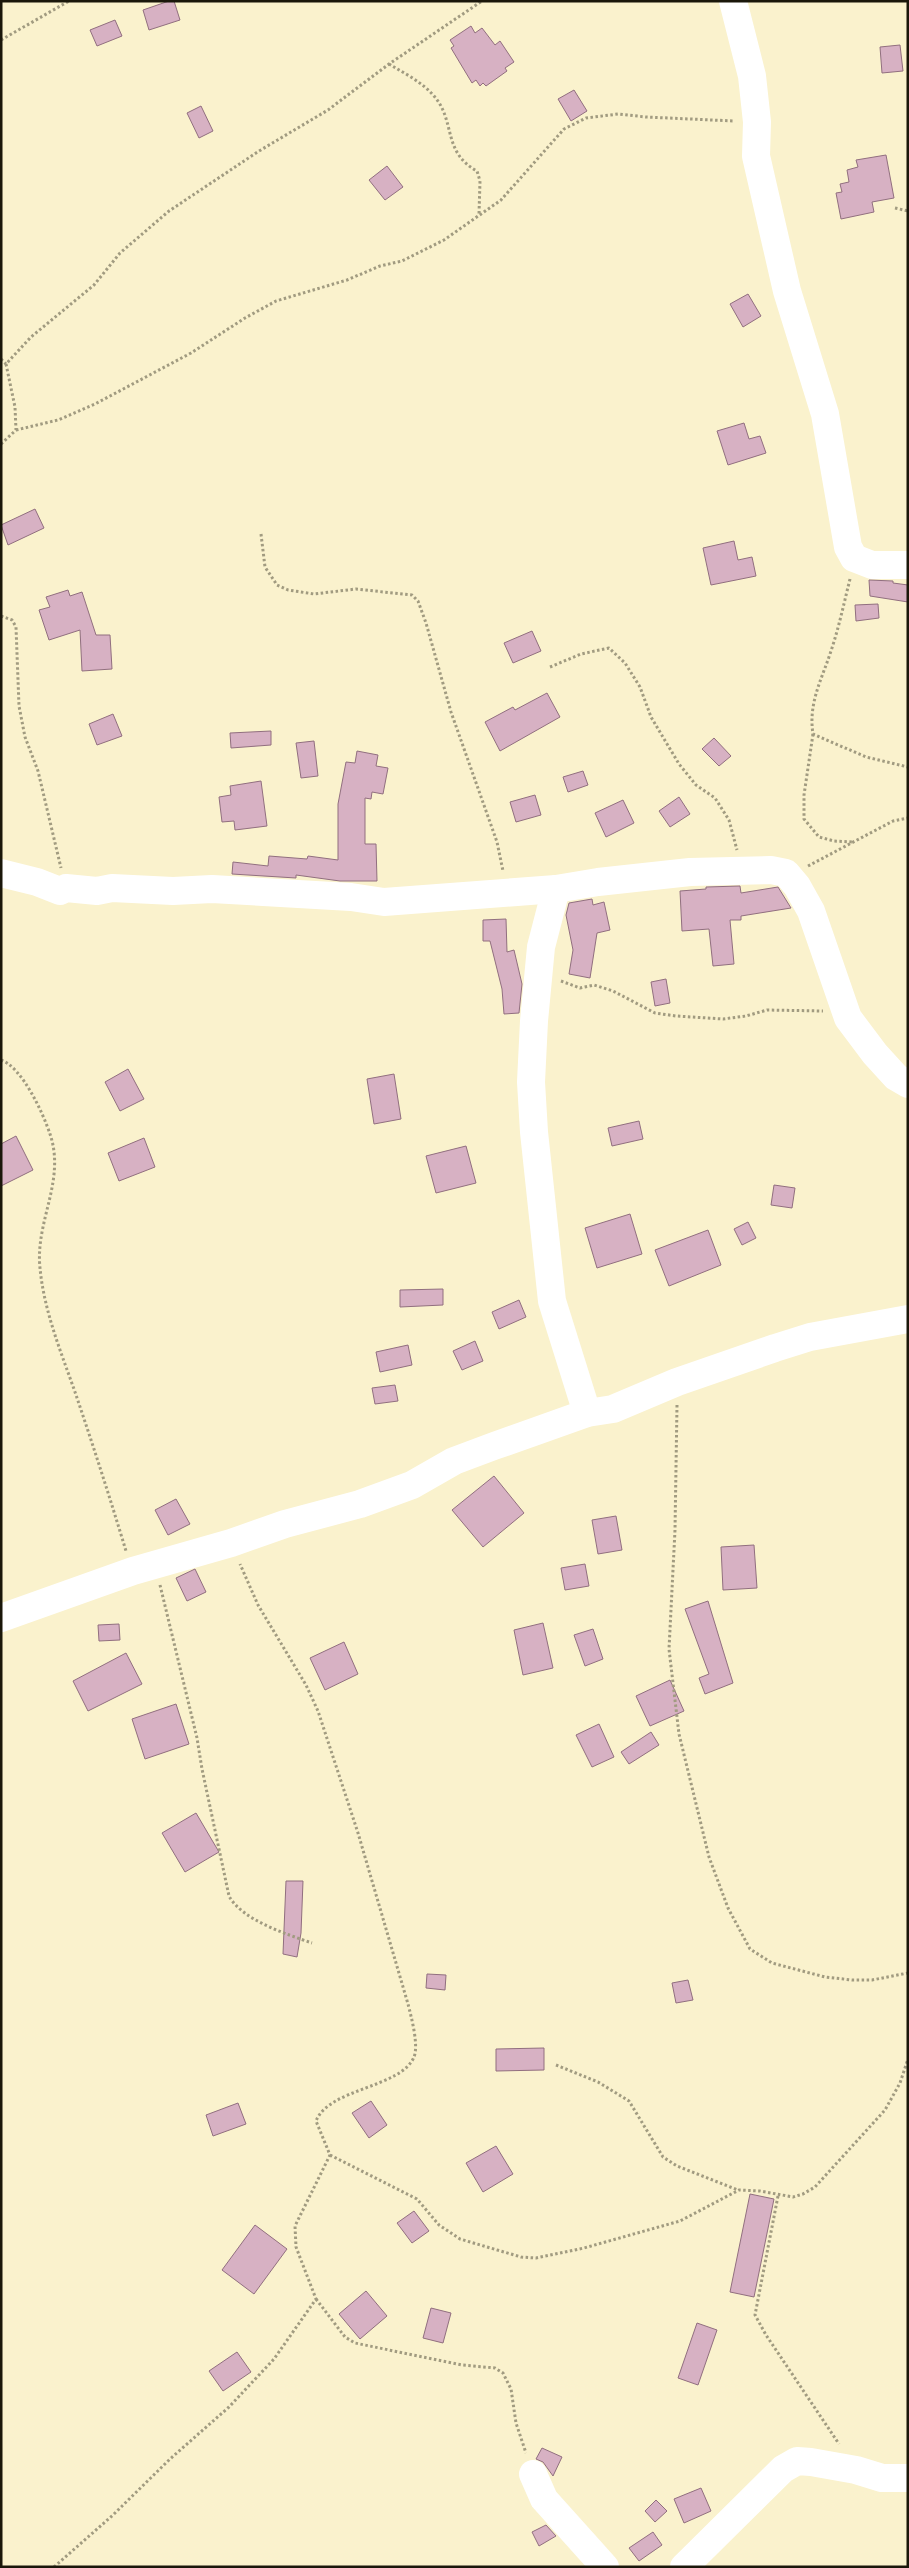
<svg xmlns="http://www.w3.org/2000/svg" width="909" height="2568" font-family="'DM Sans',sans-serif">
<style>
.building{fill:#d7b1c3;stroke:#916f7f}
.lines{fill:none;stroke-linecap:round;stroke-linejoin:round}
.path{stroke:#a19b80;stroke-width:3;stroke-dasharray:2.5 2.5;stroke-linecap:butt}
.minor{stroke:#fff;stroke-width:28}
</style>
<rect width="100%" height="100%" fill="#faf2cd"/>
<!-- building -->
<g class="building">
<polygon points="169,1 174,1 180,20 149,30 143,10"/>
<polygon points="115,20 122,36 97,46 90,30"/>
<polygon points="471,26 475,33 482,28 495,45 500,41 514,62 505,68 507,71 486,86 483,83 480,86 476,80 472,83 451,48 454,46 450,40"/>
<polygon points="900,45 903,71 882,73 880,47"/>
<polygon points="574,90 587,111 571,121 558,99"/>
<polygon points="201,106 213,131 199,138 187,113"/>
<polygon points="886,155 894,198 872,202 874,212 841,219 836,193 842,192 840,184 849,182 847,170 858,167 856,160"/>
<polygon points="387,166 403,187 385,200 369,180"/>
<polygon points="748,294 761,316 743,327 730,304"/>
<polygon points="744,423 749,439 760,436 766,453 728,465 717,431"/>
<polygon points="35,509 44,528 8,545 1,525"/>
<polygon points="734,541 738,560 752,557 756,576 711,585 703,548"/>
<polygon points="869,580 893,581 893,583 908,585 908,602 870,596"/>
<polygon points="68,590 70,596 82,592 96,635 110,635 112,669 82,671 80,630 49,640 39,610 50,607 46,597"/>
<polygon points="878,604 879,618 856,621 855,605"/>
<polygon points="532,631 541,651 513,663 504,643"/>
<polygon points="547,693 560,717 500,751 485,722 513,707 515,710"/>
<polygon points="113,714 122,736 97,745 89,724"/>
<polygon points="271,731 271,745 231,748 230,733"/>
<polygon points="714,738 731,756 719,766 702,749"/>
<polygon points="314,741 318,776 301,778 296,743"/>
<polygon points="357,751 378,755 376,766 388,768 383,794 372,792 371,799 365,798 365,844 376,844 377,881 340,881 296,875 296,878 232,874 233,862 268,866 269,856 307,859 308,856 338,860 338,804 346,762 355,763"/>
<polygon points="583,771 588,785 568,792 563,777"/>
<polygon points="261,781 267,826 235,830 234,821 222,822 219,797 231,795 230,786"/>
<polygon points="535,795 541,815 516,822 510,802"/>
<polygon points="679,797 690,814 670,827 659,811"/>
<polygon points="623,800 634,823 606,837 595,813"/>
<polygon points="740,886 741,893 778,887 791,908 741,916 741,920 730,920 734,964 713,966 709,929 682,931 680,891 706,889 706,887"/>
<polygon points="592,899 593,905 604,902 610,930 597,933 590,978 569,974 573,950 566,915 569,903"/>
<polygon points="506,919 507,952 514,950 522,984 519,1013 504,1014 502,989 490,941 483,941 483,920"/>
<polygon points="666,979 670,1003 655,1006 651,982"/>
<polygon points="128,1069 144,1099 120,1111 105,1082"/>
<polygon points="394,1074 401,1119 374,1124 367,1079"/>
<polygon points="639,1121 643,1139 612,1146 608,1128"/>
<polygon points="16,1136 33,1170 1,1186 1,1144"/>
<polygon points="144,1138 155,1167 119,1181 108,1153"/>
<polygon points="466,1146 476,1183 436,1193 426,1156"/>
<polygon points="774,1185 795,1188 792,1208 771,1205"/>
<polygon points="630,1214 642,1254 597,1268 585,1228"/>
<polygon points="748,1222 756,1238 742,1245 734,1229"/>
<polygon points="708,1230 721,1265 669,1286 655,1250"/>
<polygon points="443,1289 443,1305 400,1307 400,1290"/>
<polygon points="519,1300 526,1317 499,1329 492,1312"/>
<polygon points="475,1341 483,1361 462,1370 453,1351"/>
<polygon points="408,1345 412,1365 380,1372 376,1352"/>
<polygon points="395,1385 398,1401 375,1404 372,1388"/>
<polygon points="494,1476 524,1513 483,1547 452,1510"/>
<polygon points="176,1499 190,1524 168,1535 155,1510"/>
<polygon points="616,1516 622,1550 598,1554 592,1520"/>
<polygon points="754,1545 757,1588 723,1590 721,1547"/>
<polygon points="585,1564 589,1586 565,1590 561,1568"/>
<polygon points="195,1569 206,1592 187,1601 176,1578"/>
<polygon points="708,1601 733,1683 705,1694 699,1678 709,1674 685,1609"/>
<polygon points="543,1623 553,1668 523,1675 514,1630"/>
<polygon points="119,1624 120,1640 99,1641 98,1625"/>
<polygon points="593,1629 603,1659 585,1666 574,1635"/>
<polygon points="344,1642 358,1674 325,1690 310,1658"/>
<polygon points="126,1653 142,1684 88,1711 73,1681"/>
<polygon points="670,1680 684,1711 650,1726 636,1696"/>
<polygon points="176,1704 189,1744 145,1759 132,1719"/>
<polygon points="599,1724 614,1757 592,1767 576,1735"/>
<polygon points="651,1732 659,1745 629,1764 621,1752"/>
<polygon points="196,1813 219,1852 185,1872 162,1833"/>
<polygon points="286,1881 303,1881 301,1933 297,1957 283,1954"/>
<polygon points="427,1974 446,1975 445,1990 426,1988"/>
<polygon points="688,1980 693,2000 676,2003 672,1983"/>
<polygon points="544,2048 544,2070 496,2071 496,2049"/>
<polygon points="371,2101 387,2125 369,2138 352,2113"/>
<polygon points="238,2103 246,2124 213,2136 206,2115"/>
<polygon points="496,2146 513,2174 483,2192 466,2163"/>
<polygon points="750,2194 774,2199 754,2297 730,2292"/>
<polygon points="414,2211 429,2231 412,2243 397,2223"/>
<polygon points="255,2225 287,2249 254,2294 222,2270"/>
<polygon points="366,2291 387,2316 360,2339 339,2314"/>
<polygon points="431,2308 451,2313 443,2343 423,2338"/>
<polygon points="697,2323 717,2330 698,2385 678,2378"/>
<polygon points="237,2352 251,2372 223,2391 209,2371"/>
<polygon points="542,2448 562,2457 553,2476 543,2462 536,2459"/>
<polygon points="701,2488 711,2511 684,2523 674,2499"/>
<polygon points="656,2500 667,2511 655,2522 645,2511"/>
<polygon points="546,2525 556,2536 539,2546 532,2532"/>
<polygon points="653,2532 662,2545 639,2561 629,2548"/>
</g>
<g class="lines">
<!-- path -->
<g class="path">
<polyline points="1,40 69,1"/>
<path d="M389 64C404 73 422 82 434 96 456 121 442 152 477 171L480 181 479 214"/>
<polyline points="895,208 908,211"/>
<polyline points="1,359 6,364"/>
<polyline points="16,430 58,420 95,404 191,353 245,318 276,301 347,280 380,266 402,261 444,240 501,200 564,129 586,118 618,114 646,117 734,121"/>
<polyline points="1,444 16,430 15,407 6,364 31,337 94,285 120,253 169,211 259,151 328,110 389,64 482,1"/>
<polyline points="261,534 265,567 277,585 288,590 314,594 356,589 393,593 412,595 418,601 426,623 451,712 497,842 503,871"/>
<path d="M850 579C844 603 839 627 831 651 822 679 808 703 813 734L866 757 908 767"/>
<polyline points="1,616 12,620 16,627 19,706 25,737 38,771 61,868"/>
<polyline points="550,667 581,654 609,648 625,663 640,687 651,717 679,764 696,785 715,798 729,820 737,850"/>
<polyline points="813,734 804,795 804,819 819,837 834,841 853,842"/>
<polyline points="808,866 893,821 908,818"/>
<polyline points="561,981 580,988 594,985 613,991 655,1013 676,1016 723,1019 746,1016 767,1010 823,1011"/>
<path d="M1 1060C22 1067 43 1113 50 1134 66 1181 35 1221 40 1268 44 1311 61 1352 75 1392 93 1445 110 1498 126 1551"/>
<polyline points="677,1405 675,1530 669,1649 679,1734 709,1857 728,1908 750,1949 772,1963 825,1977 852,1980 872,1980 908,1973"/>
<path d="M160 1585 197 1738 202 1769 229 1896C242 1920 286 1934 312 1943"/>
<polyline points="556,2065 598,2082 629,2101 663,2157 677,2166 738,2190"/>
<polyline points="330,2155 417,2199 439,2225 460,2239 521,2257 536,2258 584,2248 680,2221 739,2190 760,2191 793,2197 803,2194 815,2187 885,2110 900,2083 908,2059"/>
<polyline points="778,2196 755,2315 766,2335 839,2444"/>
<polyline points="316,2299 345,2337 355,2343 462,2365 495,2368 503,2373 511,2389 516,2423 526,2453"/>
<path d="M54 2567 113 2515 170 2459 229 2407 274 2359 316 2299 296 2247 295 2226 330 2155 316 2121C329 2088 401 2088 414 2057 419 2045 411 2016 408 2004L358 1833 318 1711 306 1685 258 1605 240 1564"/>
</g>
<!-- minor -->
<g class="minor">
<polyline points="733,1 752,76 757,122 756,156 787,291 825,414 848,547 854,558 872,565 908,565"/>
<polyline points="1,873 37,882 60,891 66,888 97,891 112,888 173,891 212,889 351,897 384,902 556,889 598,882 690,872 771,870 786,873 797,886 811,911 848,1018 875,1054 896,1077 908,1084"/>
<polyline points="556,889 541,947 534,1021 531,1082 534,1132 552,1301 587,1413"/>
<polyline points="1,1618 133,1571 231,1543 285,1524 360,1504 412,1485 454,1461 494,1446 587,1413 613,1409 677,1382 775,1348 810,1337 908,1319"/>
<polyline points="533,2474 544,2499 605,2567"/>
<polyline points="684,2567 783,2469 797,2461 811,2462 856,2470 882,2478 908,2478"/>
</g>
</g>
<!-- border -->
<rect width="909" height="2568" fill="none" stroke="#1a170a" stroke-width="5"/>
</svg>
